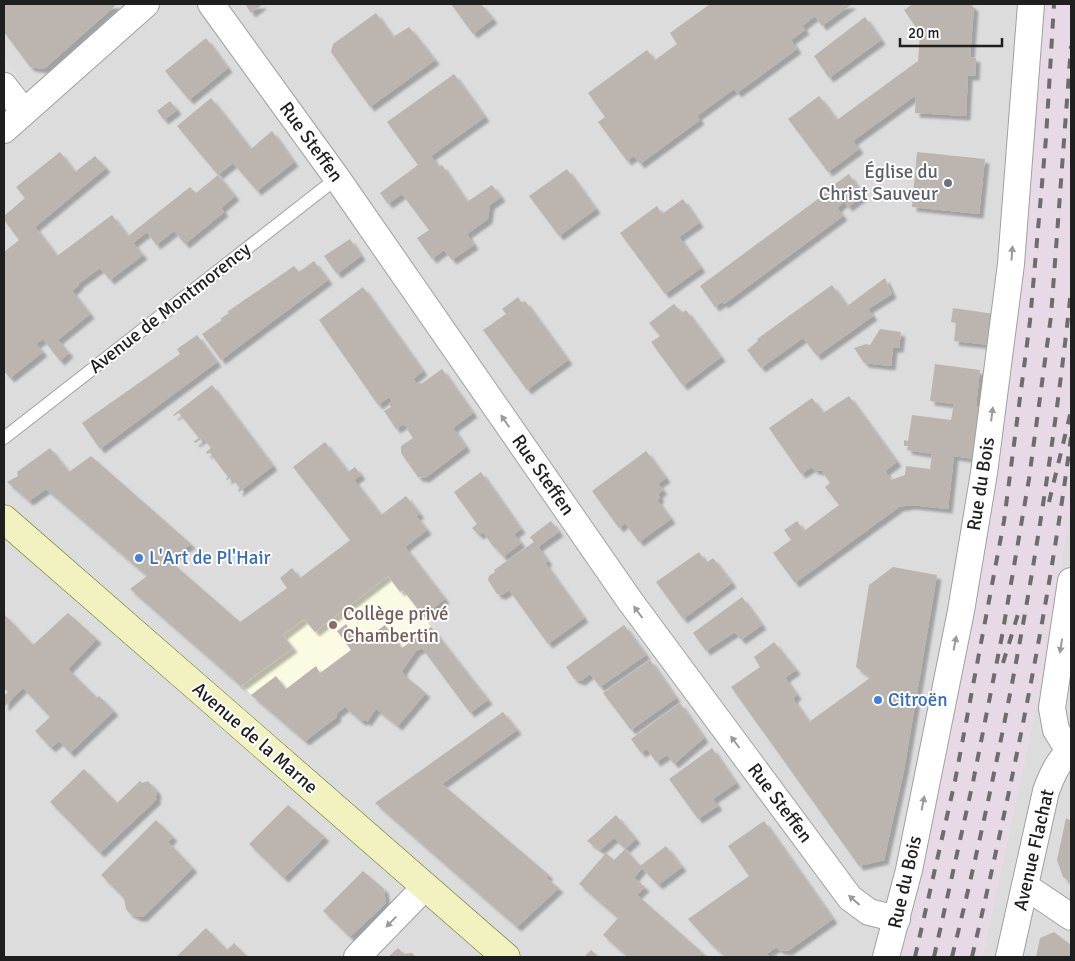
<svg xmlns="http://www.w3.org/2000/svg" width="1075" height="961" font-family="Signika,sans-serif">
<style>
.residential{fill:#dddcdc}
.education{fill:#fbfae2}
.railway{fill:#e7d9e5}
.parking{fill:#dfdfdf}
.building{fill:#bbb4af;filter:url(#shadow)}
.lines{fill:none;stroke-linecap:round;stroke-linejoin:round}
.service-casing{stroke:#a0a0a0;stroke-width:14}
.minor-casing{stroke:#a0a0a0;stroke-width:28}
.secondary-casing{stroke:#646a11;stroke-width:29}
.service{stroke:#fff;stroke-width:12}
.minor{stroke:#fff;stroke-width:26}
.secondary{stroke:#f2f2c0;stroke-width:28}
.rail{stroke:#6d6d6d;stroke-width:4;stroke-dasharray:10 10;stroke-linecap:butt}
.oneway{fill:#9a9a9a}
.worship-dot{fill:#6b7280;stroke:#fff;stroke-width:2}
.shop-dot{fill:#3f7fe0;stroke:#fff;stroke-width:2}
.education-dot{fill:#8d6e63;stroke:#fff;stroke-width:2}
.labels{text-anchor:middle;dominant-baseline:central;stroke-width:4;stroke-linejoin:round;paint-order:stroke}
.street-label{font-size:19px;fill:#1f1f1f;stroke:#fff}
.worship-label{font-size:19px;fill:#5b616d;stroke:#fff;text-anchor:end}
.shop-label{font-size:19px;fill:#366cbe;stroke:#fff;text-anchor:start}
.education-label{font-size:19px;fill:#785e54;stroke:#fff;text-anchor:start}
</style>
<defs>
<filter id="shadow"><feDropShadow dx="4.5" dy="4.5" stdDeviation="1" flood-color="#0004"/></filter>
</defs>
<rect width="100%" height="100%" fill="#eeebe6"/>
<!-- residential -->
<g class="residential">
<polygon points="4,4 1041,4 955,703 925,862 901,957 4,957"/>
<polygon points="1071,502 1071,957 982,957 1033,721 1055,607"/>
</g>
<!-- education -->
<polygon class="education" points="367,527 431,627 291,729 201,651 262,607"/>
<!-- railway -->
<polygon class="railway" points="1041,4 1071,4 1071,502 1055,607 1033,721 982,957 901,957 925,862 955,703"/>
<!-- parking -->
<polygon class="parking" points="4,58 16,75 11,80 4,70"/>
<!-- building -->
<g class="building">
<polygon points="4,4 117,4 44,69 30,67 4,32"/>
<polygon points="245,4 263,4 251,13"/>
<polygon points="451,4 481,4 493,19 473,34"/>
<polygon points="710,4 852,4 822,26 815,16 802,26 805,30 791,40 797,49 737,93 734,89 697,116 700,120 640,164 634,156 627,161 598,122 605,117 588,93 647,50 655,60 677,44 670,33"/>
<polygon points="913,4 971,4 974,8 970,57 976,58 975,76 968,76 966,116 915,113 916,95 853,141 859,149 828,172 788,119 819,96 837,120 918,61 920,33 904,10"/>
<polygon points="376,13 393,37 409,27 435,60 370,107 331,52 333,44"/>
<polygon points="865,17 881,40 829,78 814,56"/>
<polygon points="206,38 228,68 189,100 165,71"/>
<polygon points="454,74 485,117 431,156 439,167 442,165 467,202 492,185 501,197 490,205 488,219 467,234 474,245 452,260 444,250 432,259 417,238 429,230 402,194 388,204 380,193 418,165 387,122"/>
<polygon points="211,98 251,149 272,131 294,162 257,191 233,163 218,175 177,126"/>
<polygon points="170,101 177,110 164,120 157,111"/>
<polygon points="60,152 75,172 95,156 106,168 35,227 57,256 112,215 128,236 190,187 196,193 218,175 235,196 221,208 224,212 185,244 174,231 156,245 147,232 133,243 143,255 110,280 100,268 78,284 79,285 72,291 90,314 58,340 69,353 60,361 43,339 36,344 43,352 10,378 4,371 4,252 19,240 4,220 4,216 25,198 16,187"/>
<polygon points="917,152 985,159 979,214 912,207"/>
<polygon points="567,169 596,209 559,236 529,196"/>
<polygon points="849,174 863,196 848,207 844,202 837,208 843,216 724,304 722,302 715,307 700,286 826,193 825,191"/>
<polygon points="683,199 699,223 679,237 701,268 665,294 620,233 657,206 662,214"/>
<polygon points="350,239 361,256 337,274 324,256"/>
<polygon points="314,261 328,280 221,360 202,334 222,320 220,319 229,313 227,312 294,266 299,272"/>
<polygon points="885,278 892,294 868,309 873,316 817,356 803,338 761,368 747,350 758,341 757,339 832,285 847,306"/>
<polygon points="363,287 423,371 413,379 417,384 420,382 421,384 442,369 473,413 453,428 466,447 425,478 418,477 401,453 401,446 413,438 404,424 396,429 384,411 391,407 389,404 392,402 389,397 378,405 319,320"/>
<polygon points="518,297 522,303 525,301 568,360 527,390 483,330 506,314 502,309"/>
<polygon points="674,304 682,313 686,310 721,357 683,386 651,342 660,336 649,323"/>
<polygon points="953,308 994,314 990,345 954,341 956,323 951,322"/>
<polygon points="880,329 901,332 899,348 893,348 891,366 864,363 854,348 866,344 870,345"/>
<polygon points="197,335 217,362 100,449 82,423 180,354 177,349"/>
<polygon points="935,364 980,370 976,406 981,407 974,459 954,456 948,509 911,505 899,507 795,583 773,553 791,540 784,530 797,521 804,531 839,505 825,487 830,483 822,471 814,470 812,467 801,474 769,428 812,398 823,413 849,396 897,462 872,481 885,471 891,480 905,475 906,466 930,469 932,454 907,450 908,446 904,446 904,440 908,441 912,415 951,420 954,404 930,401"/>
<polygon points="212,385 273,466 239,492 238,490 240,488 231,477 227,480 226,479 228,477 210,453 207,454 206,452 211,448 203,438 195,443 194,441 199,438 179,413 174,416 173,415"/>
<polygon points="325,442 348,472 355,467 361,475 354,480 381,515 406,496 420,514 416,516 427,530 405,547 445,599 423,616 403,590 400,592 388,576 315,632 304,619 283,635 293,648 241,686 130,589 147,576 46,489 29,501 7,482 18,476 17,472 50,448 69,472 91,456 191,544 169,560 240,622 287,588 280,578 292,568 300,578 350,540 293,467"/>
<polygon points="646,451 666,478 658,484 663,490 658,494 660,498 657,500 671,519 639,542 625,523 619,528 592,491"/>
<polygon points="481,472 521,529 514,534 521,543 503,557 496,548 495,549 483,532 479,535 472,528 477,524 454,492"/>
<polygon points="551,521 559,532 538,547 548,561 545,563 584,618 548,644 509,590 502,595 497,594 488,580 489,576 495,572 494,570 534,542 530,537"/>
<polygon points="699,552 706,563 713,558 732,583 683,619 656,582"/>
<polygon points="893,567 937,575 904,770 884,860 859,866 731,687 760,667 754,657 774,642 796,670 785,678 797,695 793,699 809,722 870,678 856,667 869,585"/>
<polygon points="742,597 762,625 741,640 735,632 706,651 693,633"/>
<polygon points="68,613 97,639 68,669 97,698 99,696 114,711 70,753 59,741 51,748 35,731 50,717 23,688 4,707 4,696 8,692 4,688 4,614 33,645"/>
<polygon points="346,624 360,643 385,625 402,648 431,627 488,700 470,713 422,648 416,651 402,671 405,676 426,693 398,726 376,709 367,722 365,720 361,721 345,707 336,714 337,717 305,741 251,695 276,676 286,689 316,666 320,673 351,650 337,631"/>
<polygon points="624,625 646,655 600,687 590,674 581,681 574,679 566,667"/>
<polygon points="650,660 676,698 631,730 603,693"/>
<polygon points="680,703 704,738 674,764 667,755 656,762 647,749 641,753 631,739"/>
<polygon points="503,712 517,730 442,784 549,875 546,878 559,888 517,927 375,803"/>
<polygon points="712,748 736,783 713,799 718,806 698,819 669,779"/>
<polygon points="84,769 117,803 140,781 142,783 148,781 156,790 157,795 155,797 157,799 100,853 50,802"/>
<polygon points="288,805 325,837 284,878 249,844"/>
<polygon points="616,815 636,839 625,849 640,866 666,846 682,867 658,885 642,868 634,878 645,887 637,895 703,953 699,957 628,957 603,935 618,918 579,884 606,853 614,860 625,849 614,838 600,850 587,841"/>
<polygon points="1066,818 1071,821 1071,883 1063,877 1057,860"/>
<polygon points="156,820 173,837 168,842 193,868 143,917 137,917 129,913 126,909 124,898 101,875"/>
<polygon points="764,821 833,919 788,951 779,950 777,947 766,954 770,957 726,957 711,944 688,919 749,876 728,846"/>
<polygon points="363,871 384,889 386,903 350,937 323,911"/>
<polygon points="206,928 227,950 234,943 247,957 176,957"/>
<polygon points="1054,932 1071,945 1071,957 1036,957 1040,938"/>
<polygon points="398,948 404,954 412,953 416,957 388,957"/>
<polygon points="591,950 599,957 584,957"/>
</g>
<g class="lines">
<defs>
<polyline id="service" points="4,438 337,178"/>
<g id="minor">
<polyline points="211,4 337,178 630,601 850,898 869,912 897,919"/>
<polyline points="4,86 24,112"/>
<polyline points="4,130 146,4"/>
<polyline points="1069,751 1056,730 1052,708 1071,581"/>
<polyline points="1025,886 1071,917"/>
<polyline points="357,957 424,888"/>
<polyline points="886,957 909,870 961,611 984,473 1011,264 1031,4"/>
<path d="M1009 957 1046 791C1052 775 1058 761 1071 750"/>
</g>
<polyline id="secondary" points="4,519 506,957"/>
</defs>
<!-- service casing -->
<use href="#service" class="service-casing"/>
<!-- minor casing -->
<use href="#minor" class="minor-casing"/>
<!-- secondary casing -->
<use href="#secondary" class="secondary-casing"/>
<!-- service -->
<use href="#service" class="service"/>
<!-- minor -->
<use href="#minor" class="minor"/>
<!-- secondary -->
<use href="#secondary" class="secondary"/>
<!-- rail -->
<g class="rail">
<polyline points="1049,502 1071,411"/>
<polyline points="1003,663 1019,611"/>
<polyline points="915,957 955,781 1004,521 1030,321 1046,138 1054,4"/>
<polyline points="934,957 973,782 1002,636 1029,479 1051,316 1071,46"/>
<path d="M952 957C1006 738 1047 515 1071 290"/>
<path d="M972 957C1012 786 1048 612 1071 437"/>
</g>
</g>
<!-- one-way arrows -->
<defs><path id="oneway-solid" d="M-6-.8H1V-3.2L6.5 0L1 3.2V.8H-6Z" transform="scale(1.25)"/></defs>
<g class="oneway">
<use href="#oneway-solid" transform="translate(1012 253) rotate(-86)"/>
<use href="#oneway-solid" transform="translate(992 414) rotate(-83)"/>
<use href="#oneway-solid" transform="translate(505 421) rotate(-125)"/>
<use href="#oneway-solid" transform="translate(638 612) rotate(-127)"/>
<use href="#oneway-solid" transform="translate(955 643) rotate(-79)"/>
<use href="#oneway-solid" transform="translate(1061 646) rotate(99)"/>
<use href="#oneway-solid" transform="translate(735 742) rotate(-127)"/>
<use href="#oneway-solid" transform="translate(923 803) rotate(-79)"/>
<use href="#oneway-solid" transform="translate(854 900) rotate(-139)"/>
<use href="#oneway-solid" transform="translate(391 922) rotate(134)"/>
</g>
<!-- markers -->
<circle class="worship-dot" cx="948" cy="183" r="5"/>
<g class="shop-dot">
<circle cx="139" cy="558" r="5"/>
<circle cx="878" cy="700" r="5"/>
</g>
<circle class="education-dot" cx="333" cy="625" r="5"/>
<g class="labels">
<!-- street labels -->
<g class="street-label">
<text transform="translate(311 142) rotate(54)">Rue Steffen</text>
<text transform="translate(170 308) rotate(-38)">Avenue de Montmorency</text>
<text transform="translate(543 475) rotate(55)">Rue Steffen</text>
<text transform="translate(981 484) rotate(-81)">Rue du Bois</text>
<text transform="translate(255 738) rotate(41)">Avenue de la Marne</text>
<text transform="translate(780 803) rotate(53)">Rue Steffen</text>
<text transform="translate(1034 850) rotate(-77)">Avenue Flachat</text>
<text transform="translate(905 882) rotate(-77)">Rue du Bois</text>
</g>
<!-- worship labels -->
<g class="worship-label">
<text x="938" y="172">Église du<tspan x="938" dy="22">Christ Sauveur</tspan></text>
</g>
<!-- shop labels -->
<g class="shop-label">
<text x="149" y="558">L'Art de Pl'Hair</text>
<text x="888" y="700">Citroën</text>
</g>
<!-- education labels -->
<g class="education-label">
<text x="343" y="614">Collège privé<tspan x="343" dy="22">Chambertin</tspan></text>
</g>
</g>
<!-- border -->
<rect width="1075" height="961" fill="none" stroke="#1f1f1f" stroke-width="10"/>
<!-- scale -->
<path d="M900 38v8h102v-8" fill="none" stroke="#1f1f1f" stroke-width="2.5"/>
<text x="908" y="38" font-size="15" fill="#1f1f1f" stroke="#ffffff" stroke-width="4" paint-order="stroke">20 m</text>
</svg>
